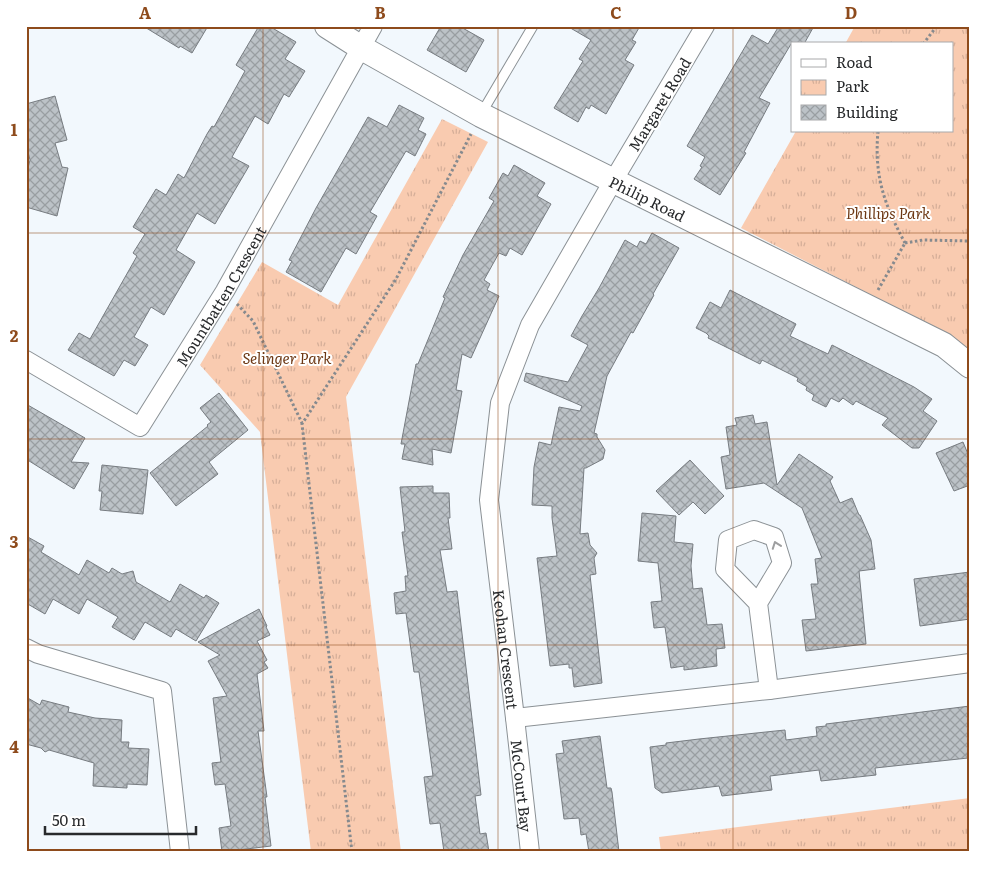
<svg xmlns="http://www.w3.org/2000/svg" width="996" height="878" font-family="Literata,serif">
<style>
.park{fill:url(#park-tufts)}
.building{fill:url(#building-cross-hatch);stroke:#777c81}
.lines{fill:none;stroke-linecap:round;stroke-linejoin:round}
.lane-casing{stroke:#8b9195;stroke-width:11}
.street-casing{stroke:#8b9195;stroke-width:20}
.secondary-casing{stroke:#8b9195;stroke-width:26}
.path{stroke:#868a8e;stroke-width:3;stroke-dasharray:2.5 2.5;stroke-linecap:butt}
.lane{stroke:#fff;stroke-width:9}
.street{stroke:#fff;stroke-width:18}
.secondary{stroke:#fff;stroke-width:24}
.oneway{stroke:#9e9fa0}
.grid{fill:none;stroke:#8e4b1c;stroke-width:1;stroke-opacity:0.55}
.labels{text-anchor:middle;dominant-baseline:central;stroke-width:4;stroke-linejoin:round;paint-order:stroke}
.street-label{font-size:15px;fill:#282a2c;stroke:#fff}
.park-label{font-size:15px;font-style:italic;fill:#6d3814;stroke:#fff}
.neatline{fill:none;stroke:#8e4b1c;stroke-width:2}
.grid-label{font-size:16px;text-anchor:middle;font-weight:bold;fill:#8e4b1c}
</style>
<defs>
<pattern id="park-tufts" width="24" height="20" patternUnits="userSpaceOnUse" patternTransform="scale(1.25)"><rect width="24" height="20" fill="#f9cbb0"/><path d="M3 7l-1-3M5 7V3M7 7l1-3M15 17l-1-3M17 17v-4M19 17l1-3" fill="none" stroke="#d5ae98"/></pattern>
<pattern id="building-cross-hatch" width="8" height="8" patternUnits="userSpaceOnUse" patternTransform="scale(1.25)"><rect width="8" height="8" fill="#bcc2c7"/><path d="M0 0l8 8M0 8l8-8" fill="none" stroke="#999ea2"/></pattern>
</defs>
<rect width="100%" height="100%" fill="#f2f8fd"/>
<!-- park -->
<g class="park">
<polygon points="855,26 970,26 970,355 926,323 741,228 796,131 952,131 952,44 845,44"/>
<polygon points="442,119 488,142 346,397 401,852 311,852 260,432 200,365 262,262 338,305"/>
<polygon points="970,798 970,852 661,852 659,837"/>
</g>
<!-- building -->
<g class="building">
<polygon points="143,26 208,26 192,53 180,46 179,48"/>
<polygon points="259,26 269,26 296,42 285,59 305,71 289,97 284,94 268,124 255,116 232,157 249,166 215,224 197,213 176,250 195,262 164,315 151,307 134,337 148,345 135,366 124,360 114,376 68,350 79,333 90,339 137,256 133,253 145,234 133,227 156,189 166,195 178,174 184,178 207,134 212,126 214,127 245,71 236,65"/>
<polygon points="441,26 459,26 484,40 466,72 427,50"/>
<polygon points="567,26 640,26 632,40 636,42 625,60 634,65 606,114 591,105 589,109 586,107 578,122 554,108 583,61 579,59 591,40"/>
<polygon points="779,26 814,26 804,44 791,44 759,98 770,103 744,152 746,153 720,195 694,179 702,167 700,166 705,157 687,146 752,35 768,44"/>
<polygon points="55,96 67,140 55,143 62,167 68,168 57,216 26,207 26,176 30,160 26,144 26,104"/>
<polygon points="399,105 424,118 418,130 426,134 415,156 406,151 370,212 377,216 356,254 346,248 321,292 286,272 292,261 289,260 316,208 368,117 387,127"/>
<polygon points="514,165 545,183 537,196 551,204 522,255 510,248 506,256 499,253 484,280 490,284 487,290 499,296 471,358 462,354 456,390 462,391 451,453 432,449 433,465 402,459 405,444 401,444 416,364 418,364 445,298 443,297 463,255 494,201 489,198 503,173 508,176"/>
<polygon points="652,233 679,248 653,294 654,295 633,333 631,332 607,376 594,433 597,434 597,437 605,450 603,459 586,468 584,468 580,534 588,533 590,545 597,553 594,558 596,574 590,575 602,683 574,687 572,668 569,668 569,664 550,666 537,558 557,556 552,518 552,506 532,505 534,467 539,442 551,445 559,407 580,411 582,406 524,381 526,373 568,382 588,345 571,336 582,316 599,288 625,240 637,247 640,241 646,244"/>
<polygon points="730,290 796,324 790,336 828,354 832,345 914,387 932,399 923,411 937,421 919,448 912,448 882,425 888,418 856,401 853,405 843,398 839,402 831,398 826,407 812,400 814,395 806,390 807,387 797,381 798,378 762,360 760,364 708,338 709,336 706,333 696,328 710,302 721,308"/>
<polygon points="219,393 248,430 209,462 218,474 176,506 150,473 208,426 207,425 211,422 200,408"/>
<polygon points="26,404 85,438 71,462 89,463 74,489 26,459"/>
<polygon points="753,415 755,424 767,422 777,485 799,454 833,477 830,481 840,503 852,498 859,515 860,515 871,540 875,569 859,571 866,644 806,651 802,620 816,619 811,584 818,584 815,559 822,558 802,508 764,483 726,489 721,457 730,455 726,427 737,425 735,418"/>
<polygon points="963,442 970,459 970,485 954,491 936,453"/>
<polygon points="690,460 724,496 705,514 693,502 679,515 656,491"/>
<polygon points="102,465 148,470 143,514 100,510 102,491 99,491"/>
<polygon points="433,486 433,493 449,493 450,518 448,518 452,549 440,550 447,592 457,591 481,795 475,796 480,834 486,833 489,852 444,852 440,823 430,824 424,777 433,776 419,672 414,672 406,613 396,614 394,593 406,591 405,576 408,576 402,532 405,532 400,487"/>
<polygon points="642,513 676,516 674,542 693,544 691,566 693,589 702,588 707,625 722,624 725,648 716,649 717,666 684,670 684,666 671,668 665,627 654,628 651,602 662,601 658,563 638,561"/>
<polygon points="26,536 44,546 41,552 79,575 87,560 109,573 112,568 122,574 133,571 136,582 170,602 180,584 204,598 206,595 219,603 196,641 176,629 171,637 145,622 134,640 112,627 118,617 87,599 79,614 53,599 45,614 26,603"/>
<polygon points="970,572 970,619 920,626 914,579"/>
<polygon points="259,609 267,626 266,627 270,635 257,641 267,660 264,662 268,668 257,674 264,731 258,731 267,797 265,797 271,846 222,852 219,828 231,826 225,784 215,785 212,763 221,762 213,698 227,696 208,661 220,655 198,642"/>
<polygon points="26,697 40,705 42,700 69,707 68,712 95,718 122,720 121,742 129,742 128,748 149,749 147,785 127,784 127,788 93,786 94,763 49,750 45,752 41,748 26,744"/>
<polygon points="970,706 970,754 967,754 968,758 875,768 876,775 821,781 819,770 770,776 772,790 722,796 719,786 662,793 655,788 650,747 666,745 666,743 699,739 785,730 786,740 817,736 816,727 826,726 826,724"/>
<polygon points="600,736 607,788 611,788 612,792 619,852 589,852 586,834 581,835 579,818 564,819 556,754 564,753 562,741"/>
</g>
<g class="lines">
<defs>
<polyline id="lane" points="481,114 533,26"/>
<g id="street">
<path id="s1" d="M705 26 613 181 530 325 500 403 489 500 515 718 769 690 970 663"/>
<path id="s2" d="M26 360 140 427 225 291 373 26"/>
<polyline points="758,603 782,563 774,537 754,530 728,540 725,569 758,603 769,690"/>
<polyline points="26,648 38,654 162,691 180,852"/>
<path id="s3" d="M515 718 530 852"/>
</g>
<g id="secondary">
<path id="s4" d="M327 26 360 47 481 115 944 345 970 366"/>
</g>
</defs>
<!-- lane casing -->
<use href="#lane" class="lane-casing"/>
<!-- street casing -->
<use href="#street" class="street-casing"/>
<!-- secondary casing -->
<use href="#secondary" class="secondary-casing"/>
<!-- path -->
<g class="path">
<polyline points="923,44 937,26"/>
<path d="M878 131C874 176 884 204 905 243"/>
<polyline points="905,243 923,240 970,241"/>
<polyline points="878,290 905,243"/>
<polyline points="237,304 253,321 302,423"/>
<polyline points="352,852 302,424 396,279 471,134"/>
</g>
<!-- lane -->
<use href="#lane" class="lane"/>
<!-- street -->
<use href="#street" class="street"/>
<!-- secondary -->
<use href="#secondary" class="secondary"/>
</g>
<!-- one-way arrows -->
<defs><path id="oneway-chevron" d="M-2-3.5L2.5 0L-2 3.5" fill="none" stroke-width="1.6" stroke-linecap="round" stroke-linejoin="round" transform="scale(1.25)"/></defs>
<use class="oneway" href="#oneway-chevron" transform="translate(776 545) rotate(-110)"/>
<!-- grid -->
<path class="grid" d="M263 26V852M498 26V852M733 26V852M26 233H970M26 439H970M26 645H970"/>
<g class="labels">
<!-- street labels -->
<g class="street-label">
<text transform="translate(659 104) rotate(-59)">Margaret Road</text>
<text stroke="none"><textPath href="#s4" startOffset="364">Philip Road</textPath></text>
<text stroke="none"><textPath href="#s2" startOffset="286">Mountbatten Crescent</textPath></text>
<text stroke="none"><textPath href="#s1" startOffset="678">Keohan Crescent</textPath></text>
<text stroke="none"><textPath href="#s3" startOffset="68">McCourt Bay</textPath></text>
</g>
<!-- park labels -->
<g class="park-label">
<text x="888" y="212">Phillips Park</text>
<text x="287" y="357">Selinger Park</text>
</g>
</g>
<!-- border -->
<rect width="996" height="878" fill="none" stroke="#ffffff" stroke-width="55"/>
<!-- legend -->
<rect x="791" y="42" width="162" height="90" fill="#ffffff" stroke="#a9aaab"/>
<rect x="801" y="59" width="25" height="8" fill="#ffffff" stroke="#a9aaab"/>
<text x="836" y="68" font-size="15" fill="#282a2c">Road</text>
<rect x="801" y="80" width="25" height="15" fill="url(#park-tufts)" stroke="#a9aaab"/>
<text x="836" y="92" font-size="15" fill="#282a2c">Park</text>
<rect x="801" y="105" width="25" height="15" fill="url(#building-cross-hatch)" stroke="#a9aaab"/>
<text x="836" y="118" font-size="15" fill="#282a2c">Building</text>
<!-- scale -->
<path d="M45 826v8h151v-8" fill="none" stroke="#282a2c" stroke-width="2.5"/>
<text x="52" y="826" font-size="15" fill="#282a2c" stroke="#ffffff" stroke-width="4" paint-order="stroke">50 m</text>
<rect x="28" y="28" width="940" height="822" class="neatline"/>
<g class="grid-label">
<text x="145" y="19">A</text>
<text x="380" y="19">B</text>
<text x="616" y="19">C</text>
<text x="851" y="19">D</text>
<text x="14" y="136">1</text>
<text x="14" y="342">2</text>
<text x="14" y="548">3</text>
<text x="14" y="753">4</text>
</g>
</svg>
